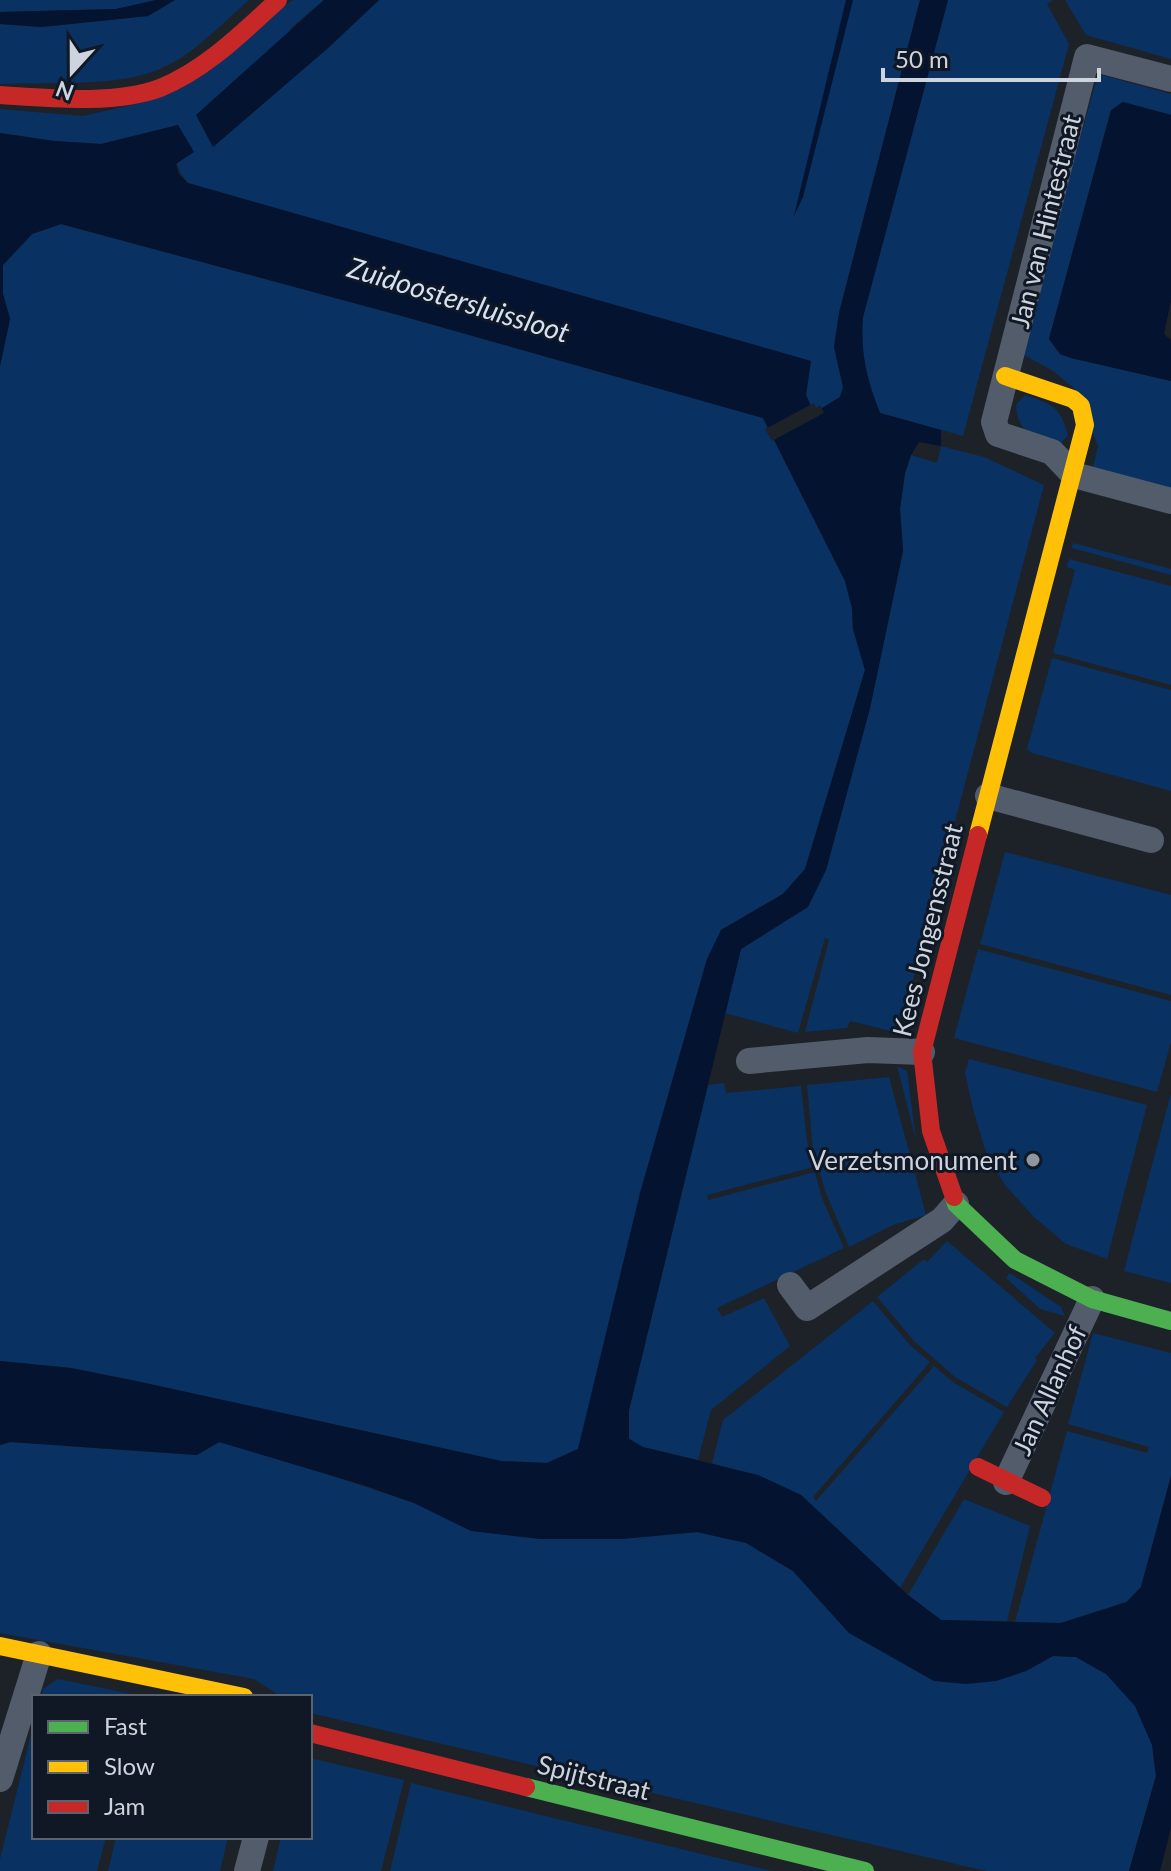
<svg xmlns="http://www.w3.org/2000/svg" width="1171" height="1871" font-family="Lato,sans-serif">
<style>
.green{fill:#093161}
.water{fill:#031330}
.pier{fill:#1d2229}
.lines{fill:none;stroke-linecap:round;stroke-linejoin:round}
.street{stroke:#525c6a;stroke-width:26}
.fast{stroke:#4caf50;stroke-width:18}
.slow{stroke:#ffc107;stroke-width:18}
.jam{stroke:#c62828;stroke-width:18}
.poi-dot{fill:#90969e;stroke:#0f1824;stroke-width:3}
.labels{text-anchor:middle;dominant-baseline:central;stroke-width:6;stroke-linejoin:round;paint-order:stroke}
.street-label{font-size:26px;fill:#ced4dd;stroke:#0f1824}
.poi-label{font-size:26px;fill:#ced4dd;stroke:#0f1824;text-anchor:end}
.water-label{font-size:28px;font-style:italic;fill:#d5e2f6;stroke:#0f1824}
</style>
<rect width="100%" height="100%" fill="#1d2229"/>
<!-- green -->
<g class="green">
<polygon points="0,0 156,0 116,9 0,12"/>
<path d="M175 0H249C220 25 191 58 155 71 113 87 45 82 0 84V24L41 27 148 16Z"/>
<path d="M293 0H324L292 27 213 146 328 48 379 0H920L839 313 834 347 843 387 840 397 814 414 806 395 810 361 188 183C171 165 177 149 178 125L101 144 54 141 0 133V109L83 116 140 103Z"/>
<path d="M948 0H1053L1047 4 1069 44 963 436 880 413C867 380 860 353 863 317Z"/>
<polygon points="1065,0 1171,0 1171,59 1086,35"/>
<polygon points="1098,74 1171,94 1171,115 1123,102 1111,110 1049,339 1060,354 1071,358 1171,381 1171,488 1093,467 1098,446 1075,389 1053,371 1024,355 1056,225"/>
<polygon points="61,224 402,316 763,418 845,581 852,608 853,629 865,670 805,869 783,894 721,930 578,1449 547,1463 501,1461 136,1381 71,1368 0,1361 0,366 10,319 3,294 3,265 32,234"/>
<path d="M1025 395C1052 404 1060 406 1068 435L1061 443C1035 435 1018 436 1016 405Z"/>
<polygon points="941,446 984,457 1044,485 899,1033 850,1021 847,1028 805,1032 829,940 825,938 798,1033 725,1013 741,949 764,935 826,870 870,708 903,551 900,509 905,473 911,455 937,463"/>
<polygon points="1073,543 1171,569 1171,575 1072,548"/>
<polygon points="1069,559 1171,586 1171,685 1053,653 1075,570 1067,567"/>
<polygon points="1052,658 1171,690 1171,791 1032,753 1027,749"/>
<polygon points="1005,852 1171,895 1171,995 980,944"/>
<polygon points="978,949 1171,1001 1171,1042 1157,1092 954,1038"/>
<polygon points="969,1059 1147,1105 1107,1259 1066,1244 1034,1217 1005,1185 987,1156 973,1109 965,1073"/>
<polygon points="897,1066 907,1071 916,1140"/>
<polygon points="889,1077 926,1215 893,1225 849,1247 826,1193 813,1151 807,1085"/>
<polygon points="724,1083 726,1093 801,1086 807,1141 814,1167 707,1195 708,1200 815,1172 822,1198 844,1248 717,1308 722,1317 764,1298 790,1346 711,1410 698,1460 643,1447 629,1439 629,1410 708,1085"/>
<polygon points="1171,1093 1171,1283 1124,1271"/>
<polygon points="947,1241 1055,1333 1035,1358 1037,1360 1007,1407 955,1377 914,1341 877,1297 924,1259 927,1262"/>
<polygon points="1010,1273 1061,1307 1065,1316 1040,1309 1006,1278"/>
<polygon points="873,1301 910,1345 930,1362 813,1497 816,1501 934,1366 953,1382 1004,1412 900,1588 801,1495 712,1463 723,1420"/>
<polygon points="1093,1333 1171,1353 1171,1476 1141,1587 1126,1602 1061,1623 1015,1622 1067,1431 1147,1453 1149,1447 1068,1424"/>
<polygon points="10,1442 197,1455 219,1442 291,1462 414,1503 621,1539 697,1532 746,1543 793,1571 849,1633 996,1681 1026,1671 1053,1656 1076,1657 1106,1674 1111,1679 1119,1681 1158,1741 1153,1754 1156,1776 1129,1871 986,1871 310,1713 310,1697 282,1697 254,1679 0,1633 0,1445"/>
<polygon points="964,1499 1030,1526 1007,1621 941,1620 908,1595"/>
<polygon points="58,1679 141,1696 41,1697 43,1689"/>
<polygon points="34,1723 34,1837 106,1837 97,1871 0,1871 0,1859"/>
<polygon points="310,1758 404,1780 381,1871 273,1871 281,1837 310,1837"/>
<polygon points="411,1783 771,1871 390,1871"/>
<polygon points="116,1837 228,1837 220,1871 108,1871"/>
</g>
<!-- water -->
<g class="water">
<polygon points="156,0 175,0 148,16 41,27 0,24 0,12 116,9"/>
<polygon points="324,0 379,0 328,48 213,147 196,115"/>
<polygon points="846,0 853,0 803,197 794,216"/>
<path d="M920 0H948L863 317C860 353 867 380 880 413L941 430V446L919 442 911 455 905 473 900 509 903 551 870 708 826 870 808 907 741 949 629 1410V1439L643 1447 758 1475 801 1495 908 1595 941 1620 1061 1623 1127 1602 1141 1587 1171 1476V1828L1160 1871H1129L1156 1776 1152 1745 1135 1706 1106 1674 1076 1657 1053 1656 1026 1671 996 1681 966 1684 934 1681 849 1633 793 1571 746 1543 697 1532 621 1539H540L471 1531 414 1503 363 1485 219 1442 197 1455 10 1442 0 1445V1361L71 1368 136 1381 501 1461 547 1463 578 1449 640 1193 707 959 721 930 783 894 805 869 865 670 853 629 852 608 845 581 763 418 402 316 61 224 32 234 3 265V294L10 319 0 366V133L54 141 101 144 178 125 194 152 176 164 179 174 188 183 811 361 806 395 814 413 840 397 843 387 834 347 839 313Z"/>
<polygon points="1123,102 1171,115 1171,301 1164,334 1171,340 1171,381 1071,358 1060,354 1049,339 1111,110"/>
</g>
<!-- pier -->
<polygon class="pier" points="814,403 816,408 820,405 824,413 772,441 765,429"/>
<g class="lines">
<!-- street -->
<g class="street">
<polyline points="1171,79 1087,57 994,422 998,434 1052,452 1074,475 1171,501"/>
<polyline points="988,796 1151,840"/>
<polyline points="749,1061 868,1050 922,1052"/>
<polyline points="790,1285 807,1308 942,1220 956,1204"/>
<polyline points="1006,1482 1092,1299"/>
<polyline points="0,1779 39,1654"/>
<polyline points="247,1871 256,1837"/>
</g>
<!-- fast -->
<g class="fast">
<polyline points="954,1197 956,1204 1015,1260 1092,1299 1171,1321"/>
<polyline points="526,1787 865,1871"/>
</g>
<!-- slow -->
<g class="slow">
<polyline points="978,835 1085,425 1081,406 1073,399 1005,376"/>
<polyline points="0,1646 244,1697"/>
</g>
<!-- jam -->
<g class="jam">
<path d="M0 95C47 98 115 105 160 88 205 70 242 33 278 0"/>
<polyline points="954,1197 931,1131 922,1052 978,835"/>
<polyline points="978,1467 1042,1498"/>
<polyline points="310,1733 526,1787"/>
</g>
</g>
<!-- markers -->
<circle class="poi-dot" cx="1033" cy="1160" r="8"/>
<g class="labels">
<!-- street labels -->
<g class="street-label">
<text transform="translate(1045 221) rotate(-76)">Jan van Hintestraat</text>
<text transform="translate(927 930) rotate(-76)">Kees Jongensstraat</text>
<text transform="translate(1049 1390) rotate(-65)">Jan Allanhof</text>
<text transform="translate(594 1777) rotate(14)">Spijtstraat</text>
</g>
<!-- poi labels -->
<g class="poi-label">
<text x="1017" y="1160">Verzetsmonument</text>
</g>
<!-- water labels -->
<g class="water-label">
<text transform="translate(459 299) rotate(17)">Zuidoostersluissloot</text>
</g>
</g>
<!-- legend -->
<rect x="32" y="1695" width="280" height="144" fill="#0f1824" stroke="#5b636e" stroke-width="2"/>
<rect x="48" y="1721" width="40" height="12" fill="#4caf50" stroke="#5b636e" stroke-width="2"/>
<text x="104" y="1735" font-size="24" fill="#ced4dd">Fast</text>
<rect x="48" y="1761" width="40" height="12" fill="#ffc107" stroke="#5b636e" stroke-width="2"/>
<text x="104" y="1775" font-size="24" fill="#ced4dd">Slow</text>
<rect x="48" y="1801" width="40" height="12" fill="#c62828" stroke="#5b636e" stroke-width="2"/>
<text x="104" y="1815" font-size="24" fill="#ced4dd">Jam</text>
<!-- north arrow -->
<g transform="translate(72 72) rotate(201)" stroke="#0f1824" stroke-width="6" paint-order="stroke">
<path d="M0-6L14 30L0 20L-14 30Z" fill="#ced4dd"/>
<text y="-12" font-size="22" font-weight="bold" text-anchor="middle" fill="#ced4dd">N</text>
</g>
<!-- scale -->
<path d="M883 68v12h216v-12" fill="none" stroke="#ced4dd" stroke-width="4"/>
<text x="895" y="68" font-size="24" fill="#ced4dd" stroke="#0f1824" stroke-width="6" paint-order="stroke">50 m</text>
</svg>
